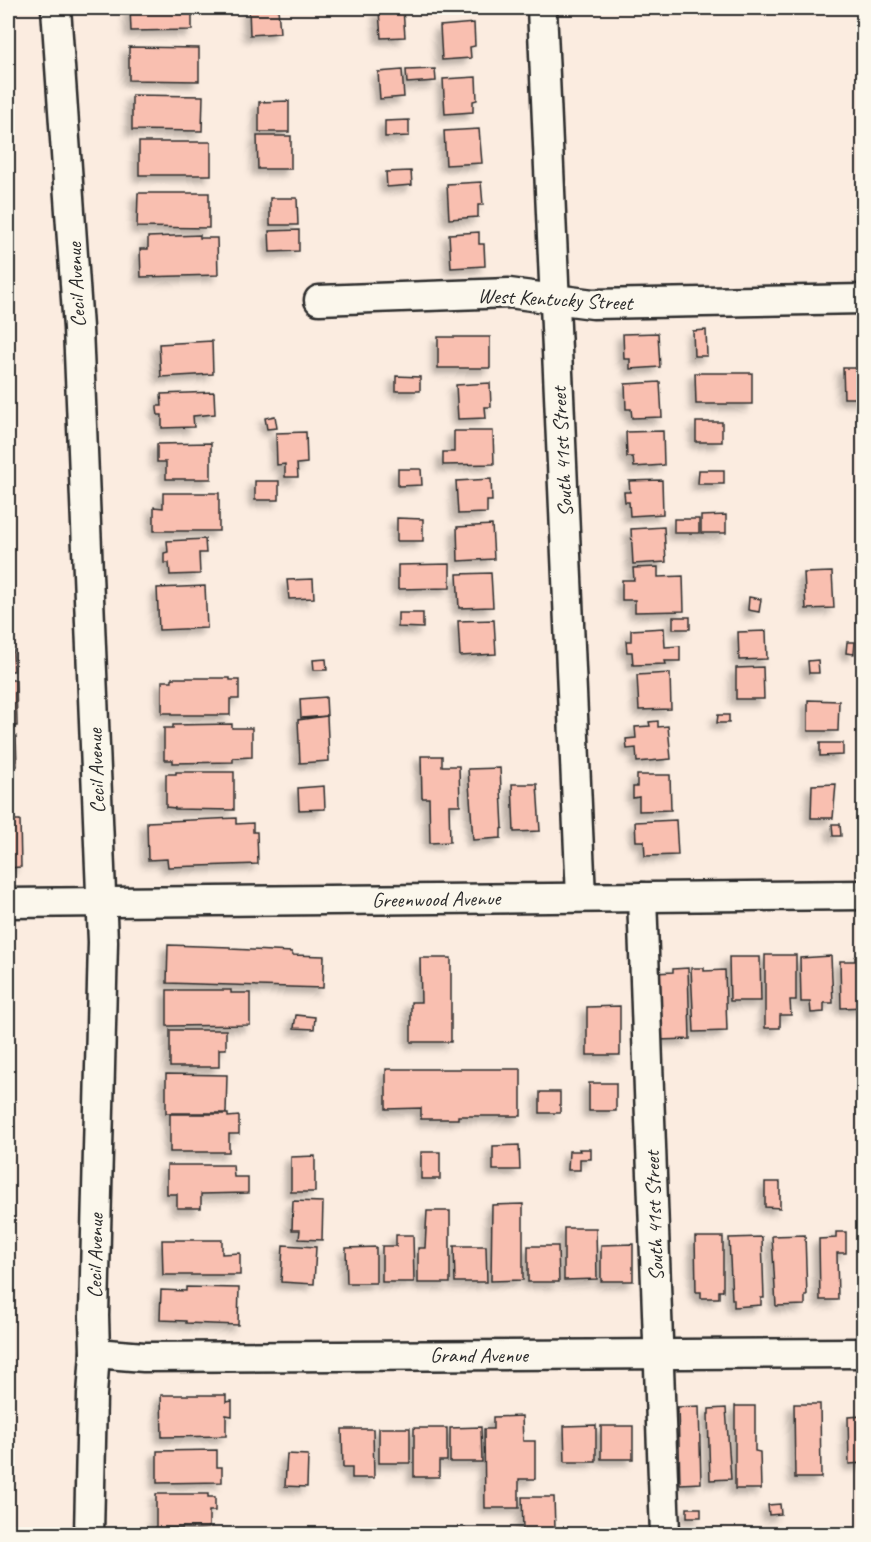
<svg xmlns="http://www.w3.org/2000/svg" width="871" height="1542" font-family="Caveat,sans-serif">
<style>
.building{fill:#f9bfb0;stroke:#2b2b2b;stroke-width:1.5;filter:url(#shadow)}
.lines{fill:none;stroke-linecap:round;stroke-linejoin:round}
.minor-casing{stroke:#2b2b2b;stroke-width:33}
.minor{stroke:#fbf7ec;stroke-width:28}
.labels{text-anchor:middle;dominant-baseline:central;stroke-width:6;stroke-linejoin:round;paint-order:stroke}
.street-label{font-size:21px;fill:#2b2b2b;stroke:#fbf7ec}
</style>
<defs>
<filter id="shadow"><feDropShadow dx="-5.5" dy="5.5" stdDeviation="3" flood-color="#0004"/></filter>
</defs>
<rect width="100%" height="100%" fill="#fbece0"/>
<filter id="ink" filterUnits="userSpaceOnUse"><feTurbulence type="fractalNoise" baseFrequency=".0167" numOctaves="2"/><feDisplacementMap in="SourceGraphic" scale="12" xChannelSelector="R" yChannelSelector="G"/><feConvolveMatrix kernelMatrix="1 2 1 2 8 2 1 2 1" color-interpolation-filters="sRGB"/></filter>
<g filter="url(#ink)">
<!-- building -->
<g class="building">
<polygon points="130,8 192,8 192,30 131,31"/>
<polygon points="249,8 278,8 280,33 250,35"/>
<polygon points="403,9 405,37 381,38 379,11"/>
<polygon points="474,23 475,46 470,47 471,58 442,60 440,26"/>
<polygon points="129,47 199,48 199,81 129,80"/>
<polygon points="435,69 436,81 407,83 406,70"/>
<polygon points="402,70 404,97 380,99 378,72"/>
<polygon points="476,77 477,100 473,101 473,112 445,114 443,79"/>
<polygon points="132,95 203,96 202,131 132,130"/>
<polygon points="289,101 289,132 259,132 259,102"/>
<polygon points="409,120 409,136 385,137 385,121"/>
<polygon points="479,129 482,163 446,165 444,131"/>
<polygon points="257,136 291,136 291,169 258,169"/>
<rect x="139" y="142" width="72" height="33"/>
<polygon points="411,171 412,185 387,187 386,172"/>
<polygon points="481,182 483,205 478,205 478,217 449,219 447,184"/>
<polygon points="138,193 209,193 209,228 137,227"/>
<polygon points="270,198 297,198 298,225 270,225"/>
<polygon points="299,230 299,251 270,252 269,231"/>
<polygon points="479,232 479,244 484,244 485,266 451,268 449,234"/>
<polygon points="200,235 200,238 217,238 218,275 141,277 140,249 148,249 148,237"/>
<polygon points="706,330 707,356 694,356 693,331"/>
<polygon points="658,333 660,367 630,369 630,359 624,359 623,334"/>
<rect x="438" y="337" width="52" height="31"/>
<polygon points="212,341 213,374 161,377 159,344"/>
<polygon points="843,368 864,368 864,398 844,398"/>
<polygon points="695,373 752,373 752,404 696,404"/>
<polygon points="396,376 420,377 420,391 396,391"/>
<polygon points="660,382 662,417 632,418 631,409 626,409 625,384"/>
<polygon points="490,383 491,407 485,407 486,418 458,419 456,385"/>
<polygon points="214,392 215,414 193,416 194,427 162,428 162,415 158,415 157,409 157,406 162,406 161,394"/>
<polygon points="275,416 277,428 267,429 265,418"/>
<rect x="696" y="422" width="26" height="20"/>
<polygon points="454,431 493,431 494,464 443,465 443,452 454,452"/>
<polygon points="663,431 664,465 634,467 633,457 627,457 626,432"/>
<polygon points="306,432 307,463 297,464 298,477 285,477 285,464 277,465 276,433"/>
<polygon points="211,443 211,479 166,479 166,462 157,462 157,444"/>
<polygon points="398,469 421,469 422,485 398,486"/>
<polygon points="699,470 724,470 724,484 698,484"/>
<polygon points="491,479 492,501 487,501 487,513 458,514 456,481"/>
<polygon points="662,480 663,514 630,516 629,502 625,502 624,492 630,492 629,481"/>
<rect x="255" y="481" width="24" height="19"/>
<polygon points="163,493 219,493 219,531 154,531 154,507 163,508"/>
<polygon points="726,515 726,533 701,533 701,516"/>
<polygon points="397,518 423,519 423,541 397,541"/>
<rect x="674" y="519" width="25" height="14"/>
<polygon points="492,525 494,559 458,561 457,527"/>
<polygon points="664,527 666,562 633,564 631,529"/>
<polygon points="205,539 206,553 199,553 200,574 170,575 169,563 164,563 164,553 168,552 167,541"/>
<polygon points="450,564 450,588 398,589 398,565"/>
<polygon points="658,567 658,577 683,576 684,611 635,612 635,600 622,600 622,580 634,580 633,568"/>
<polygon points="832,572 834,608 806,609 804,573"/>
<polygon points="491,573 493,607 459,608 457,574"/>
<polygon points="313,579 314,598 289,599 287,580"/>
<polygon points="13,586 14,626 8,626 8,587"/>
<polygon points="205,586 207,628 159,630 157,588"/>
<polygon points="749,597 761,599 759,612 748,610"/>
<polygon points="398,613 423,613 423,628 398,627"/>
<rect x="673" y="617" width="17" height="12"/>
<polygon points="494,620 496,654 460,656 458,621"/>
<polygon points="664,628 665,647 680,646 680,661 665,661 666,664 633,665 632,652 627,652 626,641 631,641 631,630"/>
<polygon points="766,631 767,659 739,660 738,632"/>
<polygon points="12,632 14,671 8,671 8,633"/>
<polygon points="847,642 855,642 854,654 846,653"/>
<polygon points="326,659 327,670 314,670 313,660"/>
<polygon points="818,660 819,673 809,673 808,661"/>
<polygon points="763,667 764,699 736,699 736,668"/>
<polygon points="670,673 671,709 639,710 637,675"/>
<polygon points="172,678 230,678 230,680 239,680 239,699 230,699 230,715 172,715 172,713 162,713 162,681 172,681"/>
<polygon points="8,680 16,680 17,726 8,726"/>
<polygon points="326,697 327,716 301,718 300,699"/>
<polygon points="808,700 839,701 838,731 808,731"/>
<polygon points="718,715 729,715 729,723 717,723"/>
<polygon points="327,716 329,761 300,763 298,720"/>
<polygon points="658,721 658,727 668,726 671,759 637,762 636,748 627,749 626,739 636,738 635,727 650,726 649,722"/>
<polygon points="232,724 232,728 252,728 252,757 233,758 233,762 173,763 173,760 164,760 164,728 173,728 173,725"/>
<polygon points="8,736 16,736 17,766 8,767"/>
<polygon points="820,743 843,743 843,755 820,756"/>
<polygon points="421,756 442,756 442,766 459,766 460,805 449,805 450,842 430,843 429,798 422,798"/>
<polygon points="500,768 503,828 501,829 501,838 473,840 468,769"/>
<polygon points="176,772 234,772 234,810 175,809 175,808 166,807 166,774 176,774"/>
<polygon points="637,775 670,775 671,810 639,811 639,797 633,798 633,787 637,787"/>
<polygon points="13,777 15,813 8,814 8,778"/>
<polygon points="512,784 537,784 540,831 514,832"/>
<polygon points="836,784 833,818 811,818 812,785"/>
<polygon points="324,786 325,809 299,810 298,788"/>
<polygon points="236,818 236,824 253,823 253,832 257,832 258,864 168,867 167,859 148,860 147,822"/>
<polygon points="8,820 20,820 21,867 8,868"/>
<polygon points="676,820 678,855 645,856 644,841 636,841 635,822"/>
<polygon points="832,824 840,824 841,836 833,836"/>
<polygon points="168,945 230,947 230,949 292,952 292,955 324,956 323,988 167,983"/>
<polygon points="765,955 796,955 796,1000 790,1000 791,1015 780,1015 780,1028 765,1028"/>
<polygon points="831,956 833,1003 824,1003 824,1012 811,1013 810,1002 801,1002 800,958"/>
<polygon points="863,956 864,1007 841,1008 840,961 855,961 855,957"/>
<polygon points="729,957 760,957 761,1001 730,1001"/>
<polygon points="420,958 451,958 451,1042 411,1042 411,1002 421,1002"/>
<polygon points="688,968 690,1039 657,1040 655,973 673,972 673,969"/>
<polygon points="691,968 704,968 704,971 725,970 727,1031 694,1032"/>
<polygon points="167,990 231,990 231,993 250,993 250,1025 167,1026"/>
<polygon points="620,1006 620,1055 587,1055 587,1007"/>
<polygon points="296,1015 315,1017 314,1029 294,1028"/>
<polygon points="170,1030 226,1030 226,1049 219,1049 219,1067 170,1067"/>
<polygon points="386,1069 521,1069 521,1116 458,1116 458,1119 421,1119 421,1108 386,1109"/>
<polygon points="166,1074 227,1075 226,1113 166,1113"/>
<rect x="589" y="1083" width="27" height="28"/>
<rect x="540" y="1092" width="20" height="21"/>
<polygon points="170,1114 228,1114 228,1117 239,1116 239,1134 229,1134 229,1152 170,1152"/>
<polygon points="519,1145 520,1170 493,1170 493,1146"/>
<polygon points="579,1149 591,1149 591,1159 580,1159 580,1170 568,1170 569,1151 580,1151"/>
<rect x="421" y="1152" width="19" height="27"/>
<polygon points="315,1156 315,1192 291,1192 291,1157"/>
<polygon points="167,1165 233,1165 234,1177 248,1177 248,1193 201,1194 201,1208 177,1208 177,1194 167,1194"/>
<polygon points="765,1182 780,1182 780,1208 765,1207"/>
<polygon points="293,1201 323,1202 322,1240 299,1239 300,1230 292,1230"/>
<polygon points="523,1204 523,1280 491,1281 492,1205"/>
<polygon points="427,1211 450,1211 450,1283 418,1283 418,1248 425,1248"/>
<polygon points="8,1218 9,1218 11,1267 8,1267"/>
<polygon points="564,1228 596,1228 597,1279 564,1280"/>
<polygon points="836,1232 846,1232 846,1253 837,1253 838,1300 820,1300 819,1239 836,1238"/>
<polygon points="396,1235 413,1235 414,1282 382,1282 382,1246 396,1246"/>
<polygon points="805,1235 807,1296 805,1296 805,1305 776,1306 772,1236"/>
<polygon points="695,1237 723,1237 723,1291 719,1291 719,1298 701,1298 701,1292 696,1292"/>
<polygon points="762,1237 764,1298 761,1298 761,1305 734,1307 734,1299 732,1299 729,1238"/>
<polygon points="162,1240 222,1240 222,1254 240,1253 240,1275 163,1275"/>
<polygon points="633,1244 633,1281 601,1281 601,1245"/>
<polygon points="283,1245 316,1247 314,1284 281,1282"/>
<polygon points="454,1246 486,1246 487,1282 455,1282"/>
<polygon points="528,1246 558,1246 559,1282 528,1282"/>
<polygon points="376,1247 376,1283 347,1283 346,1248"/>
<polygon points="8,1282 11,1282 10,1318 8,1318"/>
<polygon points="186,1287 239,1288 238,1325 186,1323 186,1321 160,1320 161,1290 186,1291"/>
<polygon points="161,1395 226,1395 226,1402 232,1401 232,1416 226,1415 226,1436 162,1437"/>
<polygon points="794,1404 820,1404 821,1478 795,1478"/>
<polygon points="699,1406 701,1483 680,1484 678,1407"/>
<polygon points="735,1406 755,1406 755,1451 760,1452 761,1489 735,1489"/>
<polygon points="726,1408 731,1479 710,1480 708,1414 709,1414 709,1409"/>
<polygon points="863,1412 864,1463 849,1464 848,1417 863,1416"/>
<polygon points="522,1416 523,1441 535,1441 535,1479 519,1479 519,1508 485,1508 484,1429 493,1429 493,1417"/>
<polygon points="596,1425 596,1462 565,1462 564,1426"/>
<rect x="601" y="1426" width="32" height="33"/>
<polygon points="481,1427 482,1462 450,1462 450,1428"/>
<rect x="379" y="1428" width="31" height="35"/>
<polygon points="414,1428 447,1428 447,1461 439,1461 439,1477 414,1477"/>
<polygon points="342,1429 373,1429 374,1478 352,1478 352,1468 343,1468"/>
<polygon points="217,1450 217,1467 222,1467 222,1482 157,1483 157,1451"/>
<polygon points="287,1454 308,1455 307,1487 285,1486"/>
<polygon points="156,1494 208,1494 208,1497 215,1497 215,1511 209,1511 209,1528 156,1528"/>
<polygon points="522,1497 554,1497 555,1529 523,1529"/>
<polygon points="780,1504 781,1514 769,1515 768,1505"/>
<rect x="687" y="1508" width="14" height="9"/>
</g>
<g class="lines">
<defs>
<g id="minor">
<polyline points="56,8 78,328 103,942 94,1316 95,1353 92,1395 89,1534"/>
<polyline points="542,8 581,897"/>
<polyline points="319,300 509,293 593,304 864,299"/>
<polyline points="642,897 665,1534"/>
<polyline points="8,903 864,895"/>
<polyline points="95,1353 144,1357 864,1353"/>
</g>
</defs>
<!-- minor casing -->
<use href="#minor" class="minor-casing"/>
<!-- minor -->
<use href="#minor" class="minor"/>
</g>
</g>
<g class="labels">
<!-- street labels -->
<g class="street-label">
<text transform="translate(76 285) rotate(-93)">Cecil Avenue</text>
<text transform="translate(555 299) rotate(3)">West Kentucky Street</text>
<text transform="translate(562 452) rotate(-93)">South 41st Street</text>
<text transform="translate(96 771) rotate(-92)">Cecil Avenue</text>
<text transform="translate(436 899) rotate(-1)">Greenwood Avenue</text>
<text transform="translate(654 1216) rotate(-92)">South 41st Street</text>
<text transform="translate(95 1256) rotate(-89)">Cecil Avenue</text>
<text x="479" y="1355">Grand Avenue</text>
</g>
</g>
<!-- margin -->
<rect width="871" height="1542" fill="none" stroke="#fbf7ec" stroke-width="30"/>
<rect x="15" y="15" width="841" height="1512" fill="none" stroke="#2b2b2b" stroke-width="2" filter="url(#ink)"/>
</svg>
